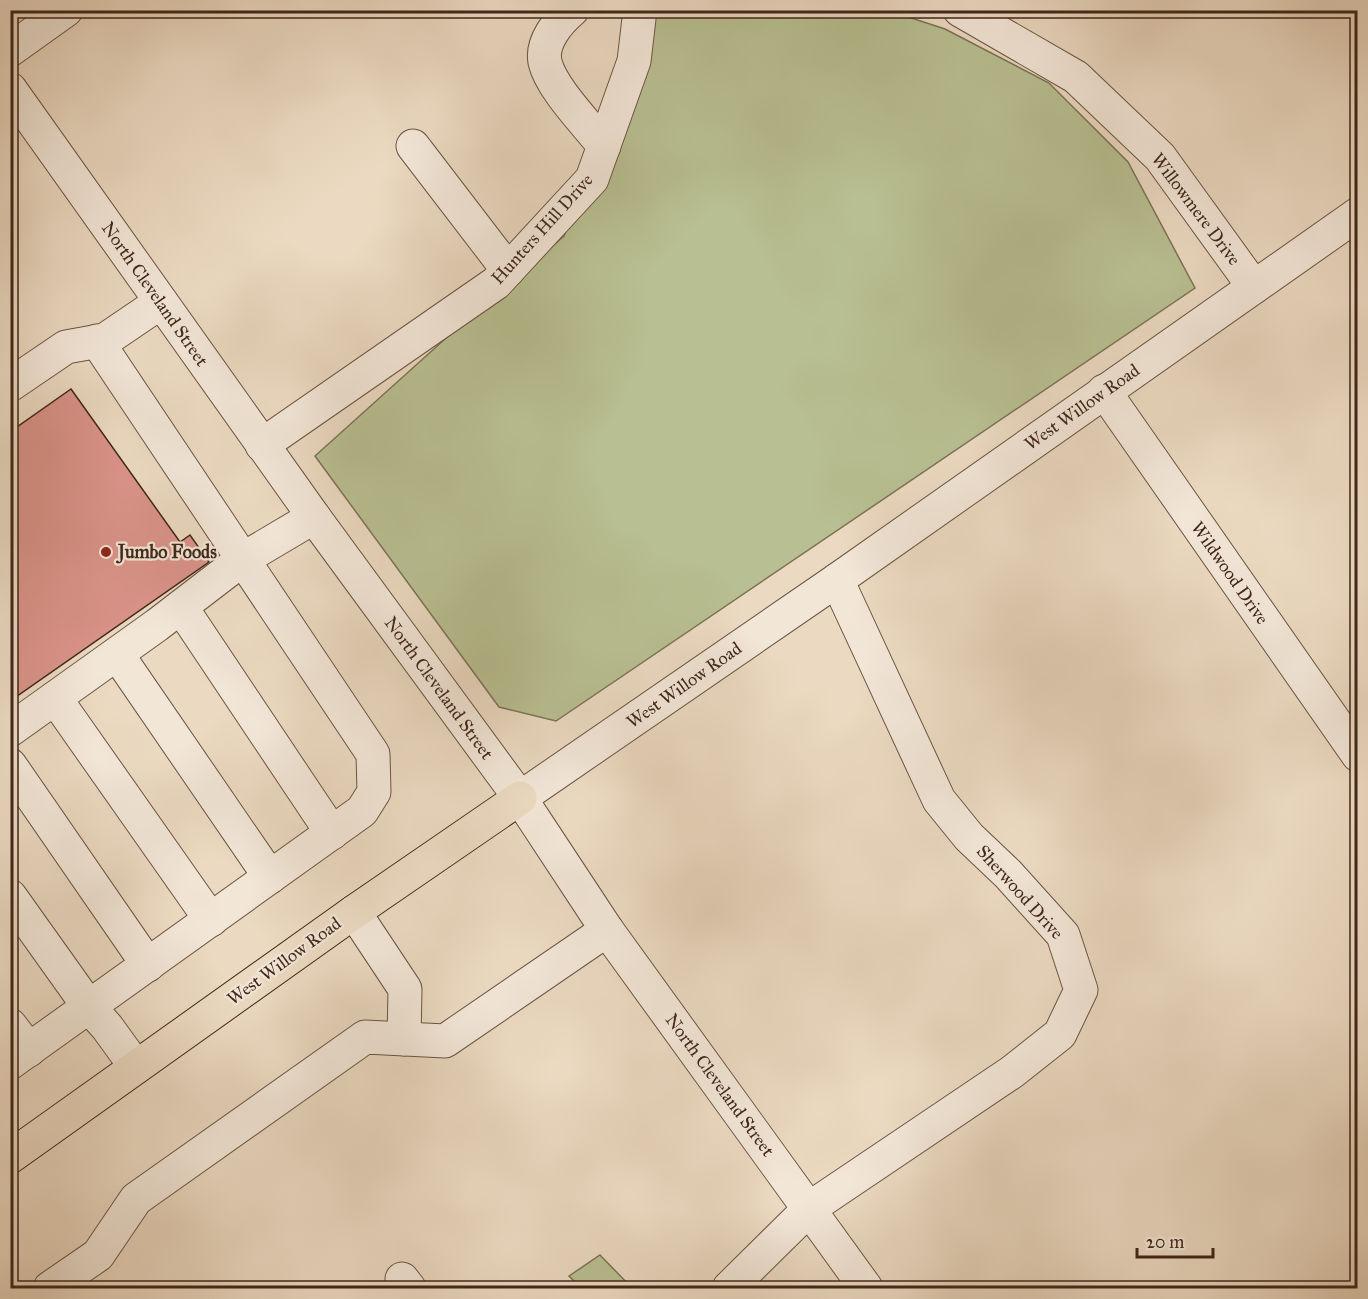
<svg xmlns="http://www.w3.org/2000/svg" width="1368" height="1299" font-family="'IM FELL Great Primer',serif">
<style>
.green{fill:#b8bf92;stroke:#7c7356;stroke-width:1.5}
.building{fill:#da9389;stroke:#402719;stroke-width:1.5}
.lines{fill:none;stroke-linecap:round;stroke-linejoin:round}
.minor-casing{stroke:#6b5443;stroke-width:35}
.major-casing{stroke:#402719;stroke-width:35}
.minor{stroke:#f2e6d7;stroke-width:33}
.major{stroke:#ebd9c1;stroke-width:33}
.poi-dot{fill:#8f2418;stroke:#f2e6d7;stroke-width:2}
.labels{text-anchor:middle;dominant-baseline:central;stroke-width:4.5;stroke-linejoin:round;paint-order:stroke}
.street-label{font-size:18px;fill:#402719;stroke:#f2e6d7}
.poi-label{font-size:18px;font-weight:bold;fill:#402719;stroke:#f2e6d7;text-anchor:start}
</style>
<rect width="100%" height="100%" fill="#ebd9c1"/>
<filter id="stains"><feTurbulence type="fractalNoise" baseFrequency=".00333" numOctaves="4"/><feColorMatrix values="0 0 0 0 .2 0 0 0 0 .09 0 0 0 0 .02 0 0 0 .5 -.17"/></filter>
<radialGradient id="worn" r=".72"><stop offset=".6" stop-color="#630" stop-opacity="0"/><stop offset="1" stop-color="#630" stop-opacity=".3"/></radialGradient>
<!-- green -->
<g class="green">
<polygon points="648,11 890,11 945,29 1049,83 1128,162 1195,288 556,721 499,707 315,456 445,339 564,236 613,119"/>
<polygon points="600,1255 632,1288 581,1288 569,1276"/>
</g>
<!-- building -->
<polygon class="building" points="71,389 180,542 190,535 209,562 10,701 10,432"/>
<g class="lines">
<defs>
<g id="minor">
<path d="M572 10C558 22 541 42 545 62 551 88 587 124 604 146"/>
<polyline points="960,10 1076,77 1160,157 1254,287"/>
<polyline points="10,50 66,10"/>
<polyline points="10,89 314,517 520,798 607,930 866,1288"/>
<polyline points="413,146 508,270"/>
<polyline points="10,385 66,347 105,340 161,302"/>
<polyline points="1104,391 1358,755"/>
<polyline points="262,445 496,283 592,179 634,61 640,10"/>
<polyline points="181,607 332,833"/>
<polyline points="117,654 270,877"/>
<polyline points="55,698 211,920"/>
<polyline points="10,730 157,625 243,559 314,517"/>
<polyline points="10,765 148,965"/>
<polyline points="520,798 837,580 1358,214"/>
<polyline points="10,896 89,1007 107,1027 136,1067"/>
<polyline points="354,912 405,989 404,1039"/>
<polyline points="10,1025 29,1050"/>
<polyline points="10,1063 362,811 374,792 373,754 97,341"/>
<polyline points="402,1279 409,1288"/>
<polyline points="50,1288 98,1255 136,1199 365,1037 445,1041 607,930"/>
<polyline points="729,1288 810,1208 1012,1072 1060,1034 1081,990 1063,935 1008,874 969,837 939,800 837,580"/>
</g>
<polyline id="major" points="10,1157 354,912 520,798"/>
</defs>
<!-- minor casing -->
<use href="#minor" class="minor-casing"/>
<!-- major casing -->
<use href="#major" class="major-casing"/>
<!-- minor -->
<use href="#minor" class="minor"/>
<!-- major -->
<use href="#major" class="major"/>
</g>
<!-- markers -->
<circle class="poi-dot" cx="106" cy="552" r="6"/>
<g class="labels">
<!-- street labels -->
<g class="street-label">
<text transform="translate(1196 209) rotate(53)">Willowmere Drive</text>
<text transform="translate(542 229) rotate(-48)">Hunters Hill Drive</text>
<text transform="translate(155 294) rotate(55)">North Cleveland Street</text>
<text transform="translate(1082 407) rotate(-35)">West Willow Road</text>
<text transform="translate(1230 573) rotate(55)">Wildwood Drive</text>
<text transform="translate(684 685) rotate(-35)">West Willow Road</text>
<text transform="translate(439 688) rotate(54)">North Cleveland Street</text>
<text transform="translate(1020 892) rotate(48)">Sherwood Drive</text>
<text transform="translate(284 961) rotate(-36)">West Willow Road</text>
<text transform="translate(720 1085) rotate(54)">North Cleveland Street</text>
</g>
<!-- poi labels -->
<g class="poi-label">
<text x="118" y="552">Jumbo Foods</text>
</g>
</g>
<!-- margin -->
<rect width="1368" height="1299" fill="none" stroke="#ebd9c1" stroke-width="36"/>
<rect x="12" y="12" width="1344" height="1275" fill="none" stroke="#402719" stroke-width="3"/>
<rect x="18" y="18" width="1332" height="1263" fill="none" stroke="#402719" stroke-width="1.5"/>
<!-- scale -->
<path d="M1137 1248v9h76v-9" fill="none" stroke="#402719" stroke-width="3"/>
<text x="1146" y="1248" font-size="18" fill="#402719" stroke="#f2e6d7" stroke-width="4.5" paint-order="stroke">20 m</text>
<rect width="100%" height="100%" filter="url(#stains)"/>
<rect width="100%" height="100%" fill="url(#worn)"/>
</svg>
